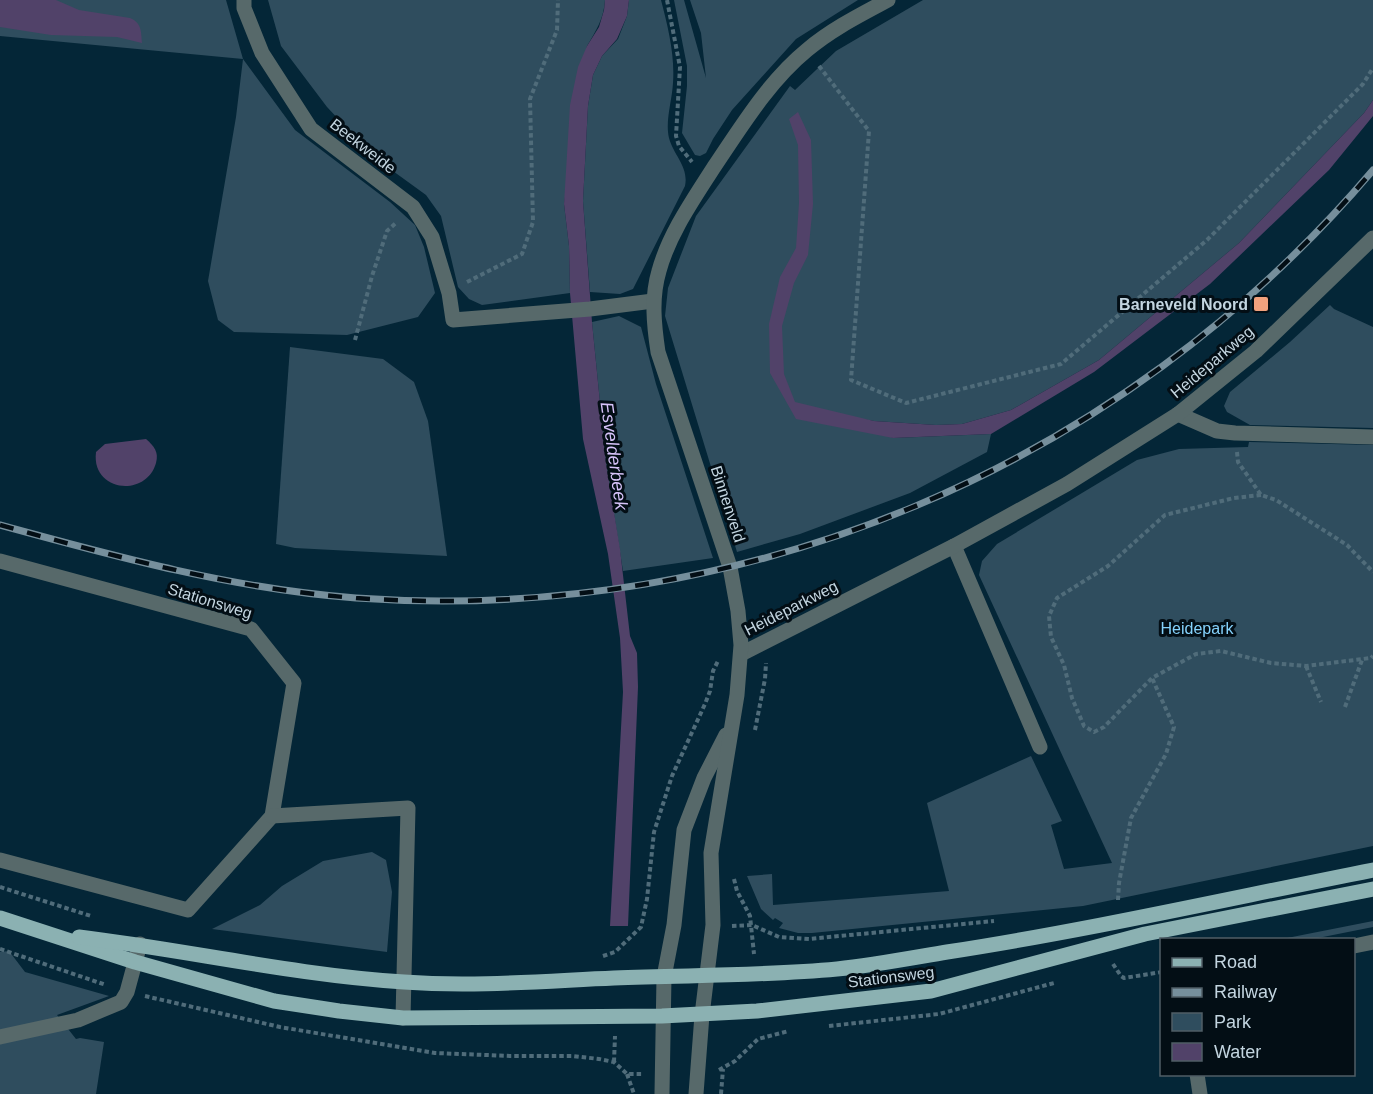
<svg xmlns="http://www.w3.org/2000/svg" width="1373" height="1094" font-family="Arial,sans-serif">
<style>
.green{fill:#2f4d5e}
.water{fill:#514269}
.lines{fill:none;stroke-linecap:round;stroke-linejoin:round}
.path{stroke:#506c7a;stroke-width:4;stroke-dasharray:4.5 3;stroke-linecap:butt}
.minor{stroke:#57696a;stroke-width:15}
.major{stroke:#8bb1b2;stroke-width:15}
.rail-casing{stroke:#768f9c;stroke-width:7}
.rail{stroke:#030e15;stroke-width:4.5;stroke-dasharray:14;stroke-linecap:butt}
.poi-dot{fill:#f1a17d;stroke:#030e15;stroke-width:2}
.labels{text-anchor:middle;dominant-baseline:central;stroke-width:6;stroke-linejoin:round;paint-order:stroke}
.street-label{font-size:16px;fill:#c3d5e0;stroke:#030e15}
.poi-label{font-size:16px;font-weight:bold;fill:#c3d5e0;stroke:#030e15;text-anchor:end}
.park-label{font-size:16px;fill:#85d2fc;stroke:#030e15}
.water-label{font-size:18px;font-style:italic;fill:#d6c2f8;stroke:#030e15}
</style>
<rect width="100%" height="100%" fill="#042637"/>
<!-- green -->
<g class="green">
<polygon points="0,0 226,0 243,59 295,130 390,202 415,225 424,247 435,293 418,317 347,335 234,332 218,320 208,281 236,117 243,59 0,36"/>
<path d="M268 0H605C604 18 596 31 587 46L564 204 569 246 570 293 482 305 469 299 458 287 441 216 426 195 375 158 327 107 281 46Z"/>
<path d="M629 0H661C668 27 675 55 673 83 672 101 665 121 669 138 674 156 689 167 685 186L633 289 620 294 590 292 583 201 588 106 593 75 602 56 618 39 627 16Z"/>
<polygon points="674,0 684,0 706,78 701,33 690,0 858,0 796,39 732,110 713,139 706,153 700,156 695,155 682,133 687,86 687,66"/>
<polygon points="923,0 1373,0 1373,100 1364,113 1239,243 1099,360 1011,410 962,424 936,425 874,421 856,418 893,438 991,434 987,452 910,493 800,534 737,552 665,316 668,288 696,216 790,86 795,90 836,51"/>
<polygon points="1330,305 1334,309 1373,327 1373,428 1250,425 1227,412 1224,406 1230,392 1290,342"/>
<polygon points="619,316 641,327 656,384 713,558 623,571 606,463 592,322"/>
<polygon points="290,347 383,359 414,382 428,421 447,556 295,548 276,544"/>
<polygon points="1249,442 1373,445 1373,846 1083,906 812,933 798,933 779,928 783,923 775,918 773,920 761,909 747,876 772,874 773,905 949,891 927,803 1031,756 1062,821 1051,825 1064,869 1112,863 979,575 982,561 997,544 1137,460 1179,449 1248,447"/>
<polygon points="372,852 386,860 392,892 387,952 212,929 260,905 282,886 323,861"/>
<polygon points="1373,921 1373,927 1313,939 1282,939"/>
<polygon points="9,951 25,972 109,996 57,1015 76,1039 80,1038 104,1042 96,1094 0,1094 0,952"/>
</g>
<!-- water -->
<g class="water">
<path d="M0 0H56L79 10 130 18C142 23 141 32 142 43L117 37 51 35 0 27Z"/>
<polygon points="605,0 629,0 627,16 617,39 602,56 593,75 588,106 583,201 592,322 606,463 620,549 630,636 637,653 638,687 628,926 610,926 623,692 620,638 608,554 583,439 570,293 569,246 564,204 570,105 578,67 587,46 599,27 604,10"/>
<polygon points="1373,100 1373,116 1329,170 1210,284 1094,372 991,434 893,438 796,419 770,373 769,324 780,277 796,248 799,203 798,145 789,119 798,112 811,140 813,204 808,255 794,283 782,326 784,374 795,402 874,421 936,425 962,424 1011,410 1099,360 1239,243 1364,113"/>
<path d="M146 439C154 446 159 452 156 463 146 498 91 492 96 452L105 444Z"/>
</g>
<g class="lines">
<!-- path -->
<g class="path">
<polyline points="667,0 680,67 676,136 679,146 692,162"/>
<polyline points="819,66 869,131 851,380 906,403 1061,364 1207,240 1363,84 1373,68"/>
<polyline points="467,282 522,254 533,222 530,99 557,30 558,0"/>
<polyline points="355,340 372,276 387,231 397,222"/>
<polyline points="1237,452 1238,462 1261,495 1276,500 1347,545 1373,572"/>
<polyline points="1261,495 1234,498 1165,515 1108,566 1057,598 1049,616 1051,637 1064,665 1072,698 1084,726 1094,732 1104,727 1152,678 1196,654 1221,651 1271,663 1306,666 1371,658 1373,656"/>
<polyline points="1306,666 1321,702"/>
<polyline points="1345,707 1362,660"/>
<polyline points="755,730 765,679 766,663"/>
<polyline points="734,879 737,891 750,916 754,954"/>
<polyline points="0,887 91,916"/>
<polyline points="1118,900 1119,883 1131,818 1166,754 1174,727 1152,678"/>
<polyline points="732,926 752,925 779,937 809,939 994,921"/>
<polyline points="0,949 106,985"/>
<polyline points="603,956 615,952 641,927 647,899 654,832 672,776 705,704 710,691 713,671 718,661"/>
<polyline points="1113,964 1121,976 1124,978 1162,972"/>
<polyline points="145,996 280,1027 435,1053 511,1056 573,1056 599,1059 614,1062 627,1074 643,1074"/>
<polyline points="829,1026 939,1014 1054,983"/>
<polyline points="614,1062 615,1036"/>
<polyline points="719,1070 735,1061 758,1039 789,1031"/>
<polyline points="627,1074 634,1094"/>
<polyline points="721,1094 723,1069"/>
</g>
<!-- minor -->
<g class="minor">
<polyline points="244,0 244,8 262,53 311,129 413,207 432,237 449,293 453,320 590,309 653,301"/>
<polyline points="1178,414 1217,431 1235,433 1373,437"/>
<polyline points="954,546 1040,747"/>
<polyline points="0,561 251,629 294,683 272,816 188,910 0,860"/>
<polyline points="741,654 954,546 1067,484 1178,414 1256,351 1373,238"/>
<polyline points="272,816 408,808 403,1018"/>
<polyline points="1354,946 1373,942"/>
<polyline points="0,1037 78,1020 121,1002 127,992 140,944"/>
<polyline points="1197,1074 1200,1094"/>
<polyline points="662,1094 664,977 674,925 684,830 704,778 726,735"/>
<path d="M696 1094 702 1015 713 925 711 853 737 695 741 645 738 611 730 567 658 352C654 325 651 298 659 271 669 234 693 200 714 167 741 127 769 81 807 50 832 29 860 15 888 0"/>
</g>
<!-- major -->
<g class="major">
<polyline points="0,918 135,962 274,1001 339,1011 403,1018 662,1016 757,1011 931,991 1145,934 1373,889"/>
<path d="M79 937C187 950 294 975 404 982 474 987 544 981 614 978 688 975 763 976 837 969 874 965 911 958 947 952 1090 930 1231 898 1373 870"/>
</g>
<defs>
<path id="rail" d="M0 525C117 557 234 589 356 598 746 625 1120 468 1373 170"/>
</defs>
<!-- rail casing -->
<use href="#rail" class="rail-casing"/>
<!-- rail -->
<use href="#rail" class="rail"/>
</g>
<!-- markers -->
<rect class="poi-dot" x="1253" y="296" width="16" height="16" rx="3"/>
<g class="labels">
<!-- street labels -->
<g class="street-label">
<text transform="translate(363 146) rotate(38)">Beekweide</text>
<text transform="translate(1212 362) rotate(-40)">Heideparkweg</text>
<text transform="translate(728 504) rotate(72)">Binnenveld</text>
<text transform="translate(210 601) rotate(17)">Stationsweg</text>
<text transform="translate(791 608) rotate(-27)">Heideparkweg</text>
<text transform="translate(891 977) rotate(-7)">Stationsweg</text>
</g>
<!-- poi labels -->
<g class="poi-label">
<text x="1248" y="304">Barneveld Noord</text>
</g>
<!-- park labels -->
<g class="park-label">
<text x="1197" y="628">Heidepark</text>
</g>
<!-- water labels -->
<g class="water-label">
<text transform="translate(614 456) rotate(82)">Esvelderbeek</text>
</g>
</g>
<!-- legend -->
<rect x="1160" y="938" width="195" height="138" fill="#030e15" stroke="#505e66" stroke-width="1.5"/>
<rect x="1172" y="958" width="30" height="9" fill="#8bb1b2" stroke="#505e66" stroke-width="1.5"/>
<text x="1214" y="968" font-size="18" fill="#c3d5e0">Road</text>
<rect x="1172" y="988" width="30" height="9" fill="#768f9c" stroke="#505e66" stroke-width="1.5"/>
<text x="1214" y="998" font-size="18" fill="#c3d5e0">Railway</text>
<rect x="1172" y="1013" width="30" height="18" fill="#2f4d5e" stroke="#505e66" stroke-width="1.5"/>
<text x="1214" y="1028" font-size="18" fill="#c3d5e0">Park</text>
<rect x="1172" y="1043" width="30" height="18" fill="#514269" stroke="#505e66" stroke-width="1.5"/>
<text x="1214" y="1058" font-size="18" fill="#c3d5e0">Water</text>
</svg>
